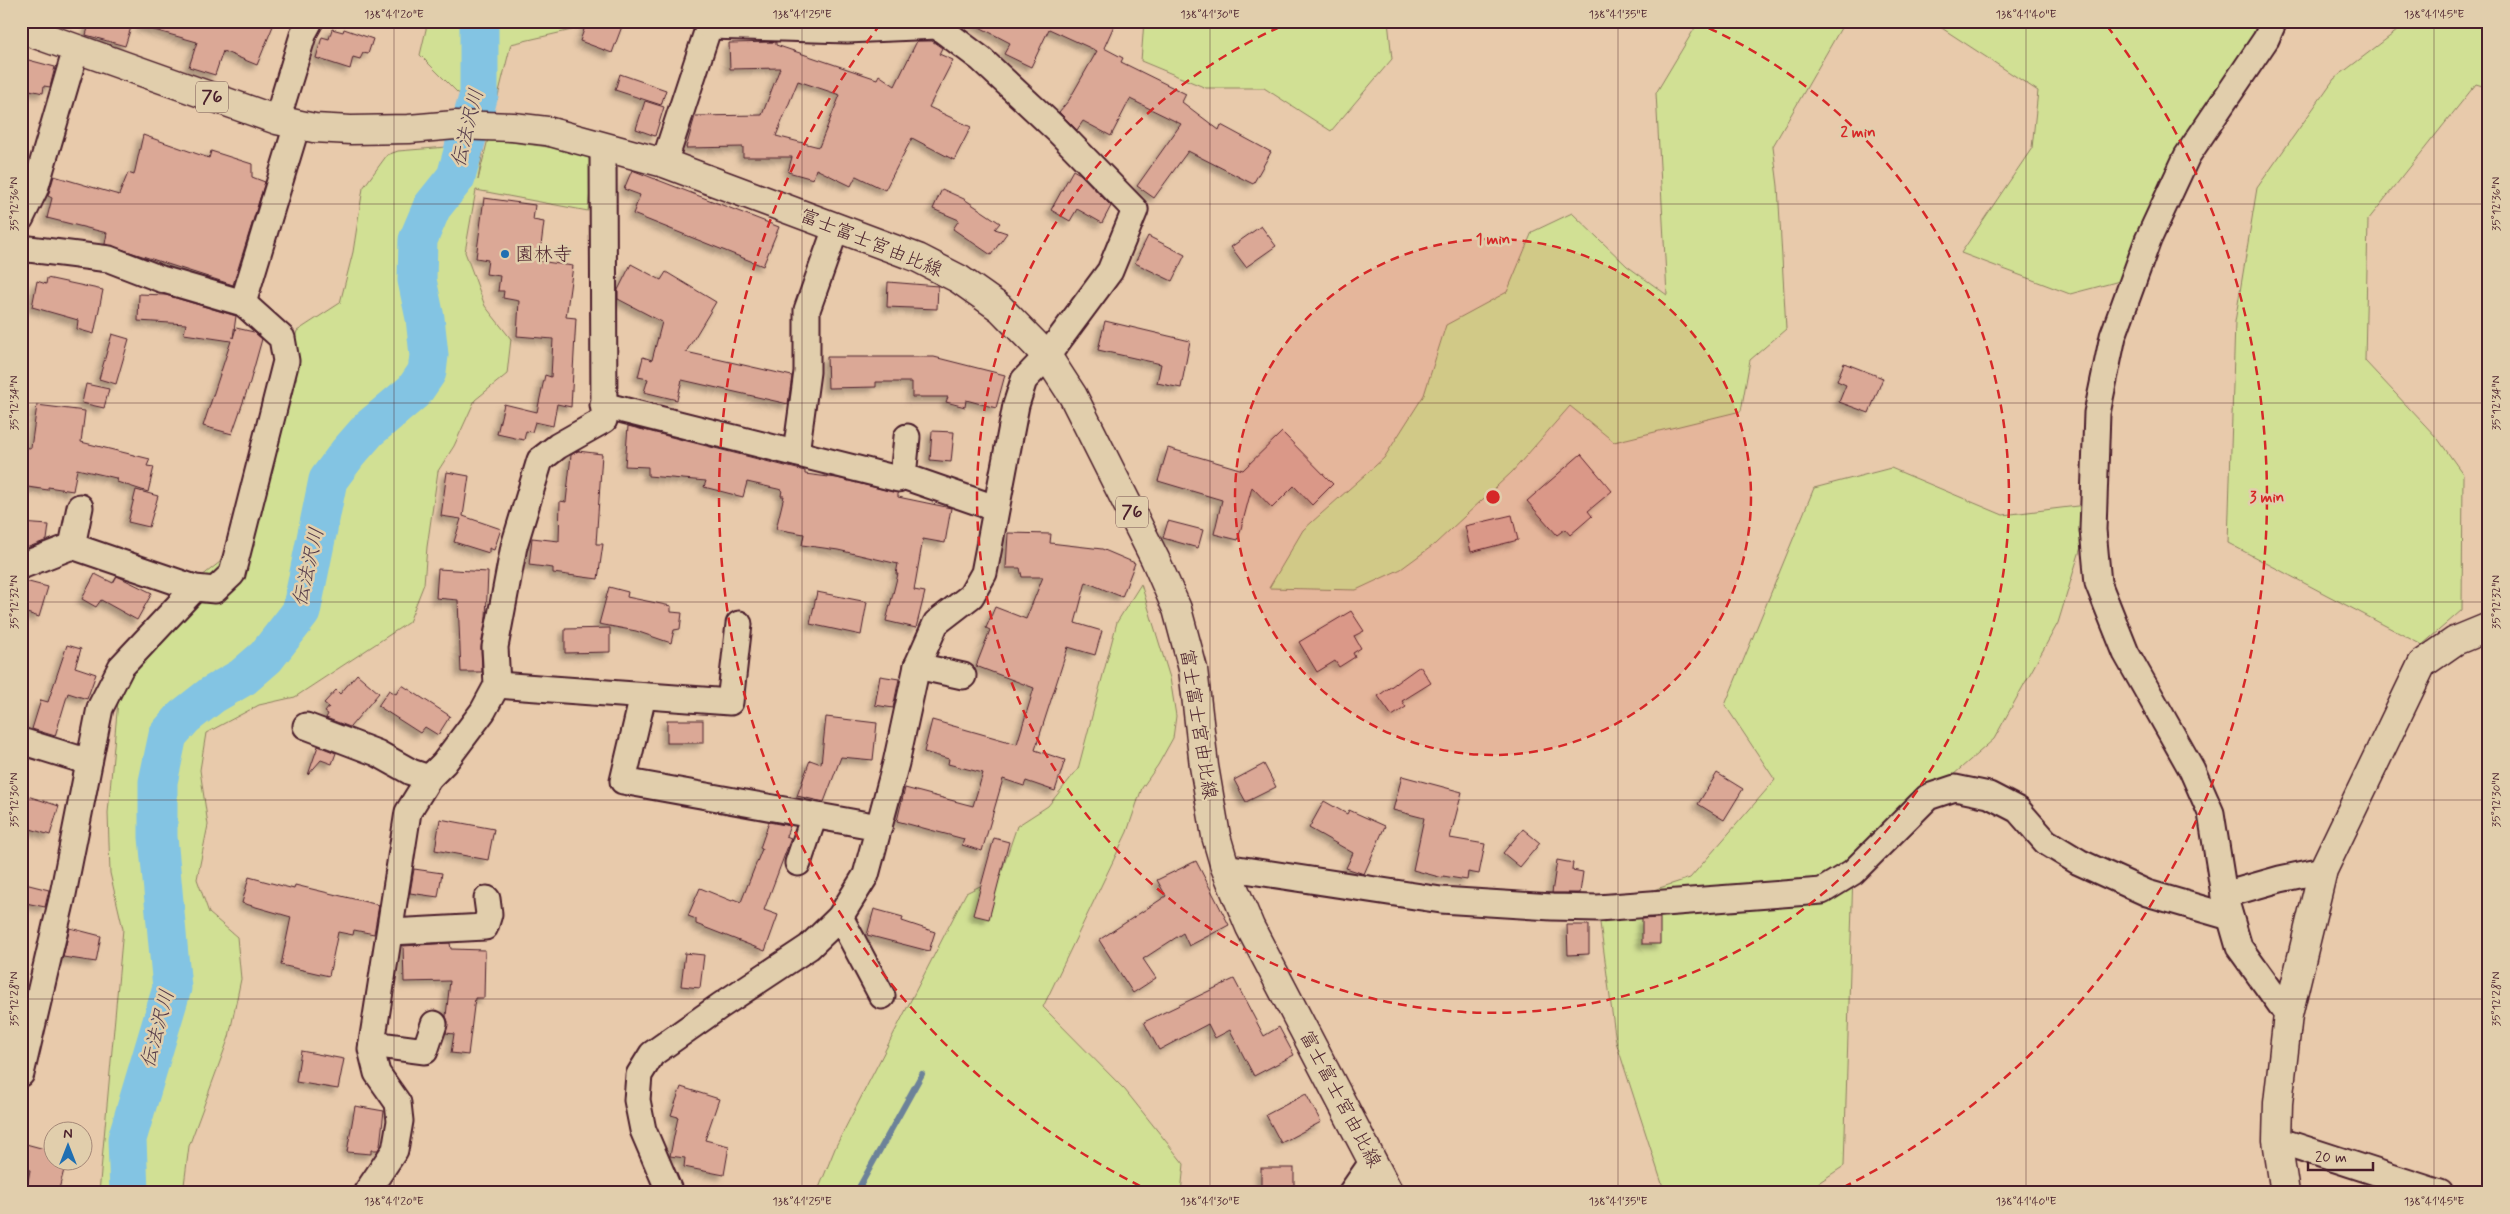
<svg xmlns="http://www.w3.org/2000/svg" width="2510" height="1214" font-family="Mynerve,'Klee One',sans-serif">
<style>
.green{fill:#d1e094;stroke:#8e8060}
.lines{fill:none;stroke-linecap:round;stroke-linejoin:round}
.stream{stroke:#6c8299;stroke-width:6}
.river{stroke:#83c4e3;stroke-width:39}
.building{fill:#dba896;stroke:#4a1f2b;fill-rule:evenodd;filter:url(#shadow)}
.minor-casing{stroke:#4a1f2b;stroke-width:29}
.tertiary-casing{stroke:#4a1f2b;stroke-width:31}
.primary-casing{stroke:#4a1f2b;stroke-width:31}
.minor{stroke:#e1ceac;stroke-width:25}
.tertiary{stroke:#e1ceac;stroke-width:28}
.primary{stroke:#e1ceac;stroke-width:28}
.ticks{fill:none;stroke:#4a1f2b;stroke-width:1;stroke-opacity:0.45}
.ring{fill:none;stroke:#d62828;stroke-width:2.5;stroke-dasharray:9 6}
.poi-dot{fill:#1f6fb2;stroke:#e1ceac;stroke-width:2}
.labels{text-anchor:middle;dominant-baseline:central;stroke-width:5;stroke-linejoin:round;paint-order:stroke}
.shield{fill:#e1ceac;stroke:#775452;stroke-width:1}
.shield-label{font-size:18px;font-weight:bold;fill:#4a1f2b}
.street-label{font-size:19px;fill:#4a1f2b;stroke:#e1ceac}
.poi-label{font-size:19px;fill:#4a1f2b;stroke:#e1ceac;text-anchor:start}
.water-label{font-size:20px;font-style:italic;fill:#533847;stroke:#e1ceac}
.centre{fill:#d62828;stroke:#e1ceac;stroke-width:2.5}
.ring-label{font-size:15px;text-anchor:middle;font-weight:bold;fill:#d62828;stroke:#e1ceac;stroke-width:5;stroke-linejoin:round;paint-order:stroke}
.neatline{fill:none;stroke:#4a1f2b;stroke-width:2}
.ticks-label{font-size:12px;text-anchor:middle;fill:#4a1f2b}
</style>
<defs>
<filter id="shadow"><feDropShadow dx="-4.5" dy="4.5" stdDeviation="2.5" flood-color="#0004"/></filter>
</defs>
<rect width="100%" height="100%" fill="#e8caab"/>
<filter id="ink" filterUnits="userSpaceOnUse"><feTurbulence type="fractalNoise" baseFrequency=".02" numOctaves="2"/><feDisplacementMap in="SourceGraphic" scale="10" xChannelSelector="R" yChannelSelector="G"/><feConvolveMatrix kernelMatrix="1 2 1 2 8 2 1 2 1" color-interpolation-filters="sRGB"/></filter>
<g filter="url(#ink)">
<!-- green -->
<g class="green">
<polygon points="428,21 577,21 576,29 511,44 497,100 458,93 420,55"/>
<polygon points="1144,21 1388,21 1392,59 1331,131 1264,88 1206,88 1141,61"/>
<polygon points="1699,21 1845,21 1773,146 1778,186 1786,329 1750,360 1741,411 1614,442 1570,406 1512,472 1435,544 1401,569 1356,590 1269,588 1303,530 1384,458 1424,395 1446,325 1507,292 1532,232 1572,213 1627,266 1667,295 1656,93"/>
<polygon points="1931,21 2267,21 2135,277 2070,294 1961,253 2032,148 2038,91"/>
<polygon points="2410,21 2489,21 2489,88 2476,84 2368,220 2365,361 2438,439 2463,474 2462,610 2422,645 2228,543 2235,322 2257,188 2334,79"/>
<polygon points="488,139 578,151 593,159 588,211 476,190 465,252 485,306 511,339 507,374 475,400 454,446 438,471 427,547 424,584 409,622 295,697 259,705 206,733 200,770 208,825 197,879 209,913 237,937 241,979 229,1037 189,1146 183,1193 99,1193 123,929 110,873 108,813 121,667 170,601 220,562 247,513 297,331 340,303 353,252 363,188 387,155 398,151 484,144 478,180"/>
<polygon points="1891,468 2003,515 2094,504 2058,623 1994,739 1928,797 1853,872 1844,1166 1803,1193 1665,1193 1616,1042 1598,908 1690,878 1775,780 1725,705 1814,488"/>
<polygon points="1141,584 1170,678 1176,716 1173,738 1158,765 1142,788 1127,832 1043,1007 1125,1090 1184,1164 1181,1193 817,1193 836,1146 966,893 1000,876 1017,826 1048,806 1078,769 1117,622"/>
</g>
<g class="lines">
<!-- stream -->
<polyline class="stream" points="856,1193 922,1074"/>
<!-- river -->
<polyline class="river" points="129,1193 127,1139 172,988 158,837 158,782 168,735 184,717 212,695 243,677 266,657 301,612 328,480 348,453 369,429 414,391 427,372 429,355 425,318 417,280 418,240 432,207 456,177 479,94 479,21"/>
</g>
<!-- building -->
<g class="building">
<polygon points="90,21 133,21 125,46 86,35"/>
<polygon points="141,21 260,21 273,26 257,65 223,51 215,75 189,67 197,42 140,26"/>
<polygon points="587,21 624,21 612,53 580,41"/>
<polygon points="968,21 1116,21 1104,48 1123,58 1121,62 1186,94 1182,102 1219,130 1221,125 1271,152 1253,184 1188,151 1154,198 1137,186 1181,124 1130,99 1111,136 1083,121 1077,130 1059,112 1069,100 1097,51 1049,29 1031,67 1004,54 1010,43"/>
<polygon points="332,29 343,32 344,29 373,39 368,54 363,53 360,59 353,57 350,69 316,58 322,37 329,39"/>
<path d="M917 41H932L942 48 939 54 953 60 929 107 971 127 954 160 912 138 885 190 856 176 851 186 816 169 813 179 788 172 792 157H743V147L686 148 695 116 762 115 780 68 730 69 729 43 776 42V45L877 79 879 75 895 86ZM798 81 840 95 819 147 776 136Z"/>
<polygon points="21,58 55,67 50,87 44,86 43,93 21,88"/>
<polygon points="620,74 666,90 661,105 615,90"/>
<polygon points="645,101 664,107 655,136 636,129"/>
<polygon points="143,135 209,158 211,151 252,164 252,177 265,182 233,285 105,244 107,233 47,218 52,198 48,196 54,176 119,195 128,173 134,175"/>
<polygon points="632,170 779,227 763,266 633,214 640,195 624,189"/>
<polygon points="1073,170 1080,174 1111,206 1102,223 1077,209 1070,221 1051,210"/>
<polygon points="942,189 964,199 1000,223 995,229 1007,233 991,255 953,229 959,220 933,209"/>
<polygon points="484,198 535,205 533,220 544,222 539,261 573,266 566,317 576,318 571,407 557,404 553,426 535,422 532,432 526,431 524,440 497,434 504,404 537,412 545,375 551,377 553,339 517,336 519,301 503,298 504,291 498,291 500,276 486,274 488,260 476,258"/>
<polygon points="1261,226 1276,246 1246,267 1231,247"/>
<polygon points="1148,236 1185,255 1172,281 1135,263"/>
<polygon points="631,264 661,280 666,272 716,302 686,352 792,376 788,404 682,380 677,400 644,392 648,379 638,377 643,357 652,360 662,322 618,299 618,290"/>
<polygon points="47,278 103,290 94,334 77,329 78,320 32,307 37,281 46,284"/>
<polygon points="888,282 938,286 937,309 887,307"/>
<polygon points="139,294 166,295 236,316 233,338 236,328 254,332 262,339 250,382 232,434 203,426 231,341 184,334 186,324 138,321"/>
<polygon points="1105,321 1190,341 1181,388 1157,383 1161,364 1098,350"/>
<polygon points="112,334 129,339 116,384 99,379"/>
<polygon points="827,357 934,357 1005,375 996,408 966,400 965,407 946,402 948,397 912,397 912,382 876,382 876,387 828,388"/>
<polygon points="1844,363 1883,378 1869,413 1839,402 1846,385 1837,381"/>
<polygon points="86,384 109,389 104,408 82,403"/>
<polygon points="37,405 85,411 81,442 150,459 147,466 154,467 148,492 117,482 116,478 77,469 73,491 48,487 48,490 21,486 21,447 31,448"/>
<polygon points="628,426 805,471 805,474 837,478 898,493 898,497 951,508 945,543 923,539 914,590 925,592 916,628 886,621 898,574 896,574 898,564 838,550 802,545 804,534 776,529 784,496 781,496 782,490 747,482 743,497 704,487 706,481 648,476 648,467 625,466"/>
<polygon points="932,431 954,432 951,462 930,460"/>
<polygon points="1282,432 1333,484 1312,505 1294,486 1272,508 1252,487 1238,540 1214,534 1222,500 1158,481 1168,448 1243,470"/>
<polygon points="578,451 602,454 596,544 603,544 598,579 553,573 553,568 529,565 532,538 559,541 560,501 566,502 571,455"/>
<polygon points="1581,454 1612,491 1588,511 1592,516 1570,535 1565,529 1557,535 1527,501"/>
<polygon points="447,472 469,476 463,516 501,529 494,550 489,548 489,553 454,542 461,519 441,516"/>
<polygon points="136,490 158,496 149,527 128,522"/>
<polygon points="1512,515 1518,540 1471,552 1465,526"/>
<polygon points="1168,521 1203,530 1198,548 1163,538"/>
<polygon points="21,523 49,525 47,540 21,550"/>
<polygon points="1008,533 1051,534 1050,543 1102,549 1135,563 1122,597 1086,582 1075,623 1102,631 1095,655 1068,647 1035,750 1065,760 1055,791 1026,781 1024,786 1003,779 982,851 962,845 964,839 897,821 905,788 973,806 983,773 948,764 949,759 924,752 932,720 1017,744 1034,688 976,666 990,630 986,628 995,607 1026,619 1043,577 1022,577 1020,568 1006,568"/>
<polygon points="438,569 488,572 486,618 481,648 482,672 461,672 458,600 436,598"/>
<polygon points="95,574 113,583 117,576 152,593 137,620 101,600 96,607 82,599"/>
<polygon points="21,580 48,587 39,617 21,611"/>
<polygon points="609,587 628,592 627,597 671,606 671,612 682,613 680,629 674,630 671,643 636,631 599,624"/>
<polygon points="817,592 867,602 861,635 810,624"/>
<polygon points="1351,611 1364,631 1354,636 1361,648 1353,653 1355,657 1339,667 1335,661 1317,672 1299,642"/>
<polygon points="610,628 610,652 565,653 565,629"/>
<polygon points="67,645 81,649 75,667 96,674 87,699 68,693 55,736 32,729 41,700 48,702"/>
<polygon points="1420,666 1431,683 1402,701 1406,707 1392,716 1378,696"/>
<polygon points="357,674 379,693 350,727 326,718 328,714 325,712 329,707 324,703 336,690 340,694"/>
<polygon points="880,676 899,679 893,708 875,705"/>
<polygon points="402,685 450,716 438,735 425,727 420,733 378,706 389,690 396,694"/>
<polygon points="826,717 877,723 873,760 841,757 824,802 797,796 810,760 821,764"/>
<rect x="667" y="720" width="36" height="23"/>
<polygon points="318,746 336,753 332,764 321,760 308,775"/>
<polygon points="1264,764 1276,787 1246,802 1234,780"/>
<polygon points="1717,773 1743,789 1724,820 1698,804"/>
<polygon points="1402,776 1462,792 1450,838 1485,844 1479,874 1468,872 1467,880 1443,876 1443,878 1413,870 1424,818 1393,810"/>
<polygon points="21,794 59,806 50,835 21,826"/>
<polygon points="1324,801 1347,814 1349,810 1385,826 1364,874 1346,868 1353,853 1309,828"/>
<polygon points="440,819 494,829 488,860 435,850"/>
<polygon points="769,822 790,826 786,836 791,838 764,910 778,915 765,951 696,924 696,919 688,916 700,888 732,901 733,899 741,902 762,849 760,848"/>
<polygon points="1523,829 1540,843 1520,867 1503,853"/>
<polygon points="994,838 1009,842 989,919 973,915"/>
<polygon points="1557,860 1573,863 1572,870 1583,872 1580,893 1552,893"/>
<polygon points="1196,861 1229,925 1189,946 1183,933 1143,959 1156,978 1133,993 1099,940 1166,896 1157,880"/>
<polygon points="414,869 442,873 438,897 410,893"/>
<polygon points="249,877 294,889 295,885 379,905 374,934 354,930 353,935 338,932 329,976 281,965 291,917 242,903"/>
<polygon points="21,883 49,890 45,907 21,902"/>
<polygon points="874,909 903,917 902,921 935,932 929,951 867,935"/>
<polygon points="1660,918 1660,944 1642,944 1642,919"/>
<polygon points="1567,925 1589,925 1589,954 1568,955"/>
<polygon points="70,928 101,936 96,962 63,957"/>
<polygon points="450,943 451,949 485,950 484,998 475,998 468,1055 451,1053 454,1034 446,1033 448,1022 446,1016 450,981 404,982 403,946"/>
<polygon points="685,953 704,955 700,988 681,986"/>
<polygon points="1234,979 1264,1036 1279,1027 1294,1055 1254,1076 1230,1030 1215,1038 1208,1024 1159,1050 1144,1022"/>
<polygon points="301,1051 344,1059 338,1089 296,1082"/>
<polygon points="681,1087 719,1099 705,1140 729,1146 724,1175 684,1167 685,1158 670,1156 678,1117 671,1115"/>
<polygon points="1306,1094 1321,1122 1281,1143 1266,1115"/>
<polygon points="355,1106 384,1111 380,1146 378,1150 371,1150 371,1154 347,1152"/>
<polygon points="26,1144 52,1151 52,1162 66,1162 58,1193 26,1193 30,1170 21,1168 21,1162"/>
<rect x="1261" y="1168" width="33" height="20"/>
</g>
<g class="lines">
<defs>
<g id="minor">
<polyline points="2274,21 2266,39 2187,156 2148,240 2113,336 2097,413 2093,530 2098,583 2126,653 2192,770 2211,813 2224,895 2239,947 2288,1015"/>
<polyline points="277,120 304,32 310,21"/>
<polyline points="664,163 709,26 708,21"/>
<polyline points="21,218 35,189 76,49"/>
<polyline points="21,248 109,259 161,279 243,303 282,338 286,361 232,574 215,590 195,588 72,546 21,566"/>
<polyline points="243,303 297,125"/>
<polyline points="603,405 898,479 903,476 995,508"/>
<polyline points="796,453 807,372 807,310 836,228"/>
<polyline points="903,476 907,437"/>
<polyline points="72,546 80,507"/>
<polyline points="917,666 963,676"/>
<polyline points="497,685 730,702 739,624"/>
<polyline points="643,696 623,781 879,827"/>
<polyline points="306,726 377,753 411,772 429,778"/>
<polyline points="21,741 89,762"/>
<polyline points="798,863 814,816"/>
<polyline points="1225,867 1441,900 1552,907 1598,908 1822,891 1853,872 1928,797 1955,788 1989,795 2018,810 2046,842 2079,862 2147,893 2230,917"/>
<polyline points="2224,895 2280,879 2323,870"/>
<polyline points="840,917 882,996"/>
<polyline points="391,932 485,927 489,914 487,899"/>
<polyline points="372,1044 425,1051 434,1024"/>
<polyline points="21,1074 62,899 100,708 121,667 195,588"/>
<polyline points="2277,1140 2440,1193"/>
<polyline points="366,1193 395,1150 400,1121 398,1103 377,1073 371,1049 408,812 429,778 444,763 483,711 497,685 495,647 514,546 540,460 558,446 604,420 603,147"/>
<polyline points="670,1193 643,1130 637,1100 639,1075 652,1054 720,1006 809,947 840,917 866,875 896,763 917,666 936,623 971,596 984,573 1016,405 1024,380 1047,356 1110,271 1135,210 1057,130 981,59 937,26 847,30 709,26"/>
<polyline points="1351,1193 1373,1161"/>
</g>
<polyline id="tertiary" points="2285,1193 2277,1140 2278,1103 2288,1015 2323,870 2422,664 2455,641 2489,627"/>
<polyline id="primary" points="21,29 277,120 314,128 351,130 409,129 455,125 513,127 547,131 664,163 918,258 959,279 1000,308 1047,356 1073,396 1155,559 1177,609 1193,669 1204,766 1216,836 1225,867 1250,927 1389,1193"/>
</defs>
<!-- minor casing -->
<use href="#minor" class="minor-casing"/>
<!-- tertiary casing -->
<use href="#tertiary" class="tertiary-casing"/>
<!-- primary casing -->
<use href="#primary" class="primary-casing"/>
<!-- minor -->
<use href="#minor" class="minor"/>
<!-- tertiary -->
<use href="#tertiary" class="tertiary"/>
<!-- primary -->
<use href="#primary" class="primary"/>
</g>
</g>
<!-- ticks -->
<path class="ticks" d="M394 21V1193M802 21V1193M1210 21V1193M1618 21V1193M2026 21V1193M2434 21V1193M21 204H2489M21 403H2489M21 602H2489M21 800H2489M21 999H2489"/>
<!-- distance rings -->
<circle cx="1493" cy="497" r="258" fill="#d62828" fill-opacity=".12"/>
<g class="ring">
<circle cx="1493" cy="497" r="258"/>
<path d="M1695 22A516 516 0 1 1 1291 22"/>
<path d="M1154 1193A774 774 0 0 1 879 26M2107 26A774 774 0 0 1 1832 1193"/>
</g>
<!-- markers -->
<circle class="poi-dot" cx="505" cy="254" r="5"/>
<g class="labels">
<!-- shield labels -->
<g class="shield">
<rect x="196" y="81.5" width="32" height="31" rx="4"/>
<rect x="1116" y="496.5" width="32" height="31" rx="4"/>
</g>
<g class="shield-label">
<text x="212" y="97">76</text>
<text x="1132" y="512">76</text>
</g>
<!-- street labels -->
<g class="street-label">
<text transform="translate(871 243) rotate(22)">富士富士宮由比線</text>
<text transform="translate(1198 724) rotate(81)">富士富士宮由比線</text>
<text transform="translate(1340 1099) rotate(62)">富士富士宮由比線</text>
</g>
<!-- poi labels -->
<g class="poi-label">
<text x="515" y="254">園林寺</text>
</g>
<!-- water labels -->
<g class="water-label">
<text transform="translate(468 128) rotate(-76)">伝法沢川</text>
<text transform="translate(309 567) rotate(-77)">伝法沢川</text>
<text transform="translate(158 1029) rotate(-75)">伝法沢川</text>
</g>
</g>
<circle cx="1493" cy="497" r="8" class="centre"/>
<g class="ring-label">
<text x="1858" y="137">2 min</text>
<text x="1493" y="244">1 min</text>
<text x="2267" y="502">3 min</text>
</g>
<!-- margin -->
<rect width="2510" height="1214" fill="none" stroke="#e1ceac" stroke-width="55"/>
<!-- north arrow -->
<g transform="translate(68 1146)"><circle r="24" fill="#e1ceac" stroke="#a58878"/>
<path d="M0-4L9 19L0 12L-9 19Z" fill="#1f6fb2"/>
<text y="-8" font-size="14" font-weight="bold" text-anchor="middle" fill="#4a1f2b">N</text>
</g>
<!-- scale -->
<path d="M2308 1162v8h65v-8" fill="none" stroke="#4a1f2b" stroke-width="2.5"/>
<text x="2315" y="1162" font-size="15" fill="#4a1f2b" stroke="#e1ceac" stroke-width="4" paint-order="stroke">20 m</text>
<rect x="28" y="28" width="2454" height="1158" class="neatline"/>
<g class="ticks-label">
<text x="394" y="18">138°41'20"E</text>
<text x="802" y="18">138°41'25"E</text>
<text x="1210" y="18">138°41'30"E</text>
<text x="1618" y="18">138°41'35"E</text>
<text x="2026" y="18">138°41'40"E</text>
<text x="2434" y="18">138°41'45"E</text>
<text transform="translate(14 204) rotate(-90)" y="4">35°12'36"N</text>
<text transform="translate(2496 204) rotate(-90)" y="4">35°12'36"N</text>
<text transform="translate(14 403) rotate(-90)" y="4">35°12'34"N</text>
<text transform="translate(2496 403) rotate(-90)" y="4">35°12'34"N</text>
<text transform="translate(14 602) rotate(-90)" y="4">35°12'32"N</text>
<text transform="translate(2496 602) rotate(-90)" y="4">35°12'32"N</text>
<text transform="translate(14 800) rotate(-90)" y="4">35°12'30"N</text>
<text transform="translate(2496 800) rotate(-90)" y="4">35°12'30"N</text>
<text transform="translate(14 999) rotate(-90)" y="4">35°12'28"N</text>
<text transform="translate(2496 999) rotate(-90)" y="4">35°12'28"N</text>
<text x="394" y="1205">138°41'20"E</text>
<text x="802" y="1205">138°41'25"E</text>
<text x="1210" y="1205">138°41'30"E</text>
<text x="1618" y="1205">138°41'35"E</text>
<text x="2026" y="1205">138°41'40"E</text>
<text x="2434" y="1205">138°41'45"E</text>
</g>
</svg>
